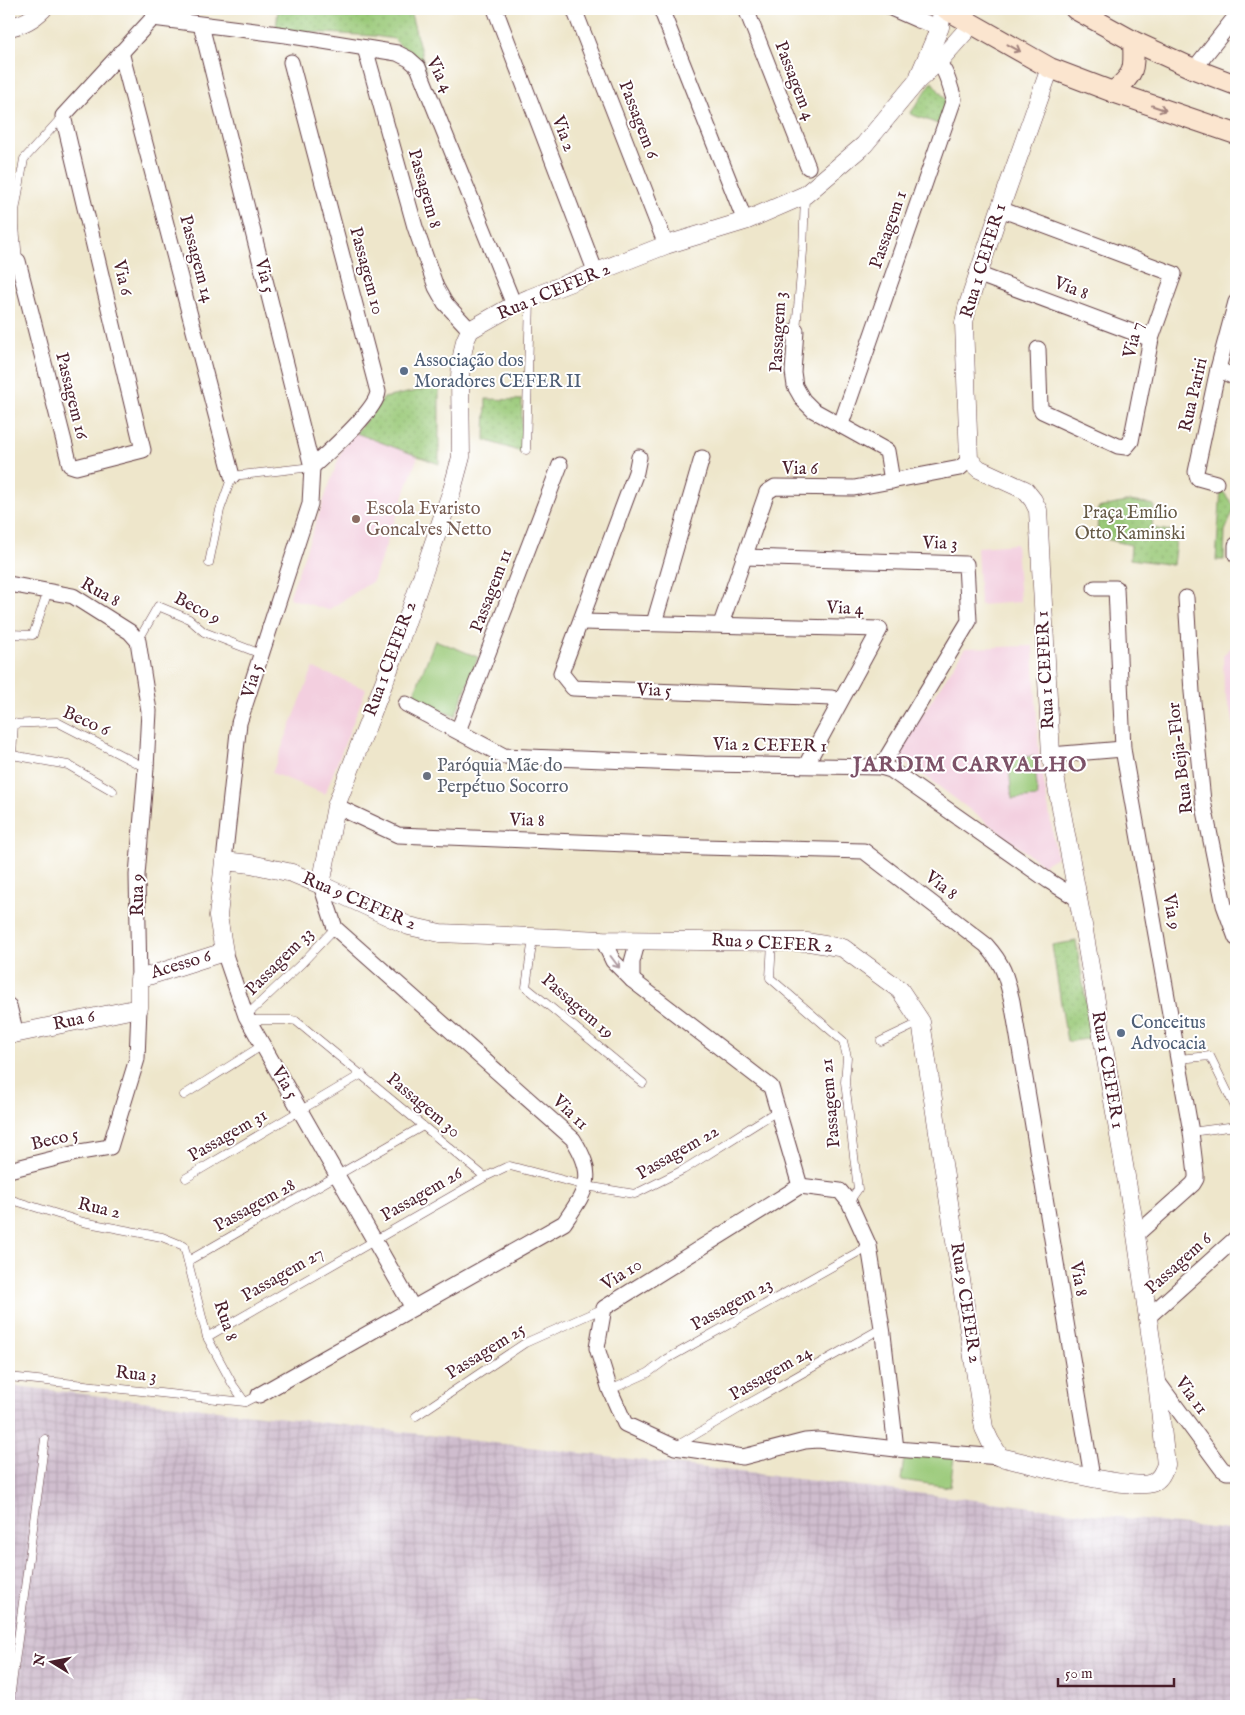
<svg xmlns="http://www.w3.org/2000/svg" width="1245" height="1715" font-family="'IM FELL English',serif">
<style>
.built{fill:#f3cfdf}
.industrial{fill:url(#industrial-grid)}
.green{fill:url(#green-dots);stroke:#727452}
.pitch{fill:#9ac978;stroke:#727452}
.lines{fill:none;stroke-linecap:round;stroke-linejoin:round}
.service-casing{stroke:#633d43;stroke-width:9}
.minor-casing{stroke:#633d43;stroke-width:17}
.tertiary-casing{stroke:#633d43;stroke-width:19}
.secondary-casing{stroke:#633d43;stroke-width:22}
.service{stroke:#fff;stroke-width:8}
.minor{stroke:#fff;stroke-width:15}
.tertiary{stroke:#fff;stroke-width:18}
.secondary{stroke:#fbe5cf;stroke-width:20}
.oneway{stroke:#a2827d}
.oneway2{stroke:#ae9aa0}
.service-dot{fill:#5c6f8a;stroke:#fff;stroke-width:2}
.education-dot{fill:#8d6e63;stroke:#fff;stroke-width:2}
.worship-dot{fill:#6b7280;stroke:#fff;stroke-width:2}
.labels{text-anchor:middle;dominant-baseline:central;stroke-width:4;stroke-linejoin:round;paint-order:stroke}
.street-label{font-size:18px;fill:#4a1f2b;stroke:#fff}
.service-label{font-size:18px;fill:#4e5e75;stroke:#fff;text-anchor:start}
.education-label{font-size:18px;fill:#785e54;stroke:#fff;text-anchor:start}
.park-label{font-size:18px;fill:#665a46;stroke:#fff}
.worship-label{font-size:18px;fill:#5b616d;stroke:#fff;text-anchor:start}
.district-label{font-size:22px;font-weight:bold;letter-spacing:1px;fill:#7d5268;stroke:#fff}
</style>
<defs>
<pattern id="industrial-grid" width="8" height="8" patternUnits="userSpaceOnUse" patternTransform="scale(1.25)"><rect width="8" height="8" fill="#cfbdce"/><path d="M0 4h8M4 0v8" fill="none" stroke="#b3a2b1"/></pattern>
<pattern id="green-dots" width="8" height="8" patternUnits="userSpaceOnUse" patternTransform="scale(1.25)"><rect width="8" height="8" fill="#9ac978"/><path d="M2 2h.1M6 6h.1" fill="none" stroke="#86ac68" stroke-width="1.8" stroke-linecap="round"/></pattern>
</defs>
<rect width="100%" height="100%" fill="#fff"/>
<filter id="ink" filterUnits="userSpaceOnUse"><feTurbulence type="fractalNoise" baseFrequency=".02" numOctaves="2"/><feDisplacementMap in="SourceGraphic" scale="10" xChannelSelector="R" yChannelSelector="G"/><feConvolveMatrix kernelMatrix="1 2 1 2 8 2 1 2 1" color-interpolation-filters="sRGB"/></filter>
<filter id="wash" filterUnits="userSpaceOnUse"><feTurbulence type="fractalNoise" baseFrequency=".0096" numOctaves="4" result="noise"/><feDisplacementMap in="SourceGraphic" scale="20" xChannelSelector="R" yChannelSelector="G"/><feGaussianBlur stdDeviation="1.12" result="paint"/><feColorMatrix in="noise" values="0 0 0 0 0 0 0 0 0 0 0 0 0 0 0 0 0 1.4 0 .05"/><feComposite in="paint" operator="in"/></filter>
<g filter="url(#wash)">
<rect width="100%" height="100%" fill="#eee6cb"/>
<!-- built -->
<g class="built">
<polygon points="355,433 418,456 373,581 328,610 289,598 342,449"/>
<polygon points="1016,544 1020,602 980,605 977,547"/>
<polygon points="1236,643 1236,741 1232,715 1224,690 1223,655"/>
<polygon points="1033,646 1039,753 1057,857 1043,865 929,779 895,757 965,648"/>
<polygon points="313,668 366,689 325,794 272,773"/>
</g>
<!-- industrial -->
<polygon class="industrial" points="16,1386 1236,1531 1236,1706 9,1706 9,1434"/>
<!-- green -->
<g class="green">
<polygon points="278,9 374,9 411,14 426,71 394,39 374,36 276,30"/>
<polygon points="932,82 949,104 941,125 910,114"/>
<polygon points="439,386 439,464 356,433 384,398"/>
<polygon points="486,399 522,400 521,452 485,440"/>
<polygon points="1221,489 1235,507 1225,531 1224,560 1216,560"/>
<polygon points="1130,501 1154,505 1152,528 1177,532 1173,565 1130,559 1131,545 1097,537 1098,508"/>
<polygon points="1076,941 1092,1038 1067,1042 1052,945"/>
</g>
<!-- pitch -->
<g class="pitch">
<polygon points="435,640 478,657 455,716 412,699"/>
<polygon points="1034,756 1038,797 1012,799 1008,758"/>
<polygon points="905,1451 954,1457 950,1487 901,1480"/>
</g>
</g>
<g filter="url(#ink)">
<g class="lines">
<defs>
<g id="service">
<polyline points="18,261 15,226 15,211 24,159 62,117"/>
<polyline points="796,330 803,251 805,195"/>
<polyline points="526,450 530,299"/>
<polyline points="209,563 220,510 232,476 312,467"/>
<polyline points="138,641 158,606 189,619 204,632 261,654"/>
<polyline points="9,646 11,634 33,635 48,591"/>
<polyline points="14,723 12,755 68,765 113,791"/>
<polyline points="9,724 57,722 146,768"/>
<polyline points="533,938 526,987 643,1083"/>
<polyline points="772,942 770,978 843,1041 847,1057 845,1082 858,1189 849,1202"/>
<polyline points="246,1016 302,963 335,928"/>
<polyline points="248,1020 292,1020 296,1021 485,1177"/>
<polyline points="881,1041 921,1022"/>
<polyline points="1178,1059 1210,1056 1236,1109"/>
<polyline points="184,1095 263,1045"/>
<polyline points="1191,1132 1236,1126"/>
<polyline points="186,1178 362,1074"/>
<polyline points="9,1199 83,1222 162,1237 184,1246 207,1337 233,1385 245,1402"/>
<polyline points="188,1261 423,1126"/>
<polyline points="207,1337 485,1177 506,1167 510,1166 586,1186 635,1194 683,1170 777,1111"/>
<polyline points="9,1377 245,1402 259,1395"/>
<polyline points="610,1390 648,1373 667,1359 869,1246"/>
<polyline points="416,1416 525,1343 604,1308"/>
<polyline points="678,1445 737,1410 882,1328"/>
<polyline points="9,1706 45,1439"/>
</g>
<g id="minor">
<polyline points="495,9 596,273"/>
<polyline points="574,9 666,245"/>
<polyline points="661,9 745,221"/>
<polyline points="746,9 808,167"/>
<polyline points="893,9 918,20 940,27"/>
<polyline points="201,25 312,467 310,504 239,723 224,861"/>
<polyline points="365,48 415,227 436,287 445,303 470,330"/>
<polyline points="121,52 232,476"/>
<path d="M291 62 378 392C376 411 327 453 312 467"/>
<polyline points="1194,69 1236,16"/>
<polyline points="1000,209 1174,274 1151,339 1131,441 1126,447 1118,446 1042,411 1040,407 1038,349"/>
<polyline points="18,261 70,465 76,467 143,450 63,116 153,18 286,35 397,53 409,59 418,67 514,305"/>
<polyline points="977,274 1151,339"/>
<polyline points="796,330 793,372 795,386 803,400 813,410 887,451 892,481"/>
<polyline points="1218,369 1236,378"/>
<path d="M841 424 954 99C949 83 945 65 931 55"/>
<polyline points="639,457 636,472 561,673 573,688 832,698"/>
<polyline points="1216,483 1198,478 1196,472 1218,369 1236,302"/>
<polyline points="1236,545 1236,555"/>
<polyline points="744,557 966,564 969,621 881,767"/>
<polyline points="9,584 73,596 130,632 138,641 149,711 146,768 137,875 139,979"/>
<polyline points="1095,588 1116,588 1123,749 1191,1132 1196,1174 1196,1179 1193,1184 1136,1235"/>
<polyline points="1186,598 1192,692 1203,801 1224,905 1236,938"/>
<polyline points="582,622 880,629 806,765"/>
<polyline points="654,623 702,458"/>
<polyline points="721,624 767,492 775,487 854,488 960,468 969,460"/>
<polyline points="406,704 504,756 704,764 881,767 891,770 1049,881 1078,899"/>
<polyline points="458,731 560,465"/>
<polyline points="1051,755 1123,749"/>
<path d="M336 806 398 835 702 847 864 851 986 945C1004 965 1006 976 1012 1001L1092 1477"/>
<polyline points="603,940 613,961 632,980 771,1087 800,1186 604,1308 597,1348 610,1390 625,1424 675,1447 743,1457 805,1441 818,1440 896,1449 1000,1457"/>
<polyline points="224,952 246,1016 413,1308"/>
<polyline points="632,980 632,962 638,940"/>
<polyline points="9,1006 16,1034"/>
<polyline points="9,1170 80,1152 110,1147 137,1059 139,1008"/>
<polyline points="800,1186 840,1191 849,1202 869,1246 883,1334 896,1449"/>
<polyline points="1147,1318 1236,1238"/>
<polyline points="1157,1381 1222,1469 1227,1472 1236,1472"/>
<path d="M259 1395 564 1223C587 1189 597 1177 573 1139L335 928 321 885"/>
</g>
<g id="tertiary">
<path d="M9 27C23 25 33 19 43 9"/>
<polyline points="919,76 940,27 942,9"/>
<polyline points="321,885 336,806 398,646 452,490 461,457 460,377 461,361 465,341 470,330 514,305 530,298 666,245 745,221 805,195 864,145 918,80 939,61 972,24"/>
<path d="M9 1035 139 1008V979L224 952 218 916 224 861 251 864 292 873 321 885 409 926 440 933 603 940 808 942 843 948 900 990 921 1022 984 1428 990 1441 1000 1457C1026 1463 1133 1491 1152 1483 1160 1479 1162 1474 1166 1465L1157 1381 1136 1235 1083 925 1051 755 1038 510 1033 500 1025 490 979 469 969 460 964 323 967 308 1000 209 1050 68"/>
</g>
<g id="secondary">
<polyline points="946,9 1050,68 1113,92 1236,134"/>
<polyline points="1075,9 1133,41 1194,69 1236,85"/>
<path d="M1113 92C1136 73 1134 69 1133 41"/>
</g>
</defs>
<!-- service casing -->
<use href="#service" class="service-casing"/>
<!-- minor casing -->
<use href="#minor" class="minor-casing"/>
<!-- tertiary casing -->
<use href="#tertiary" class="tertiary-casing"/>
<!-- secondary casing -->
<use href="#secondary" class="secondary-casing"/>
<!-- service -->
<use href="#service" class="service"/>
<!-- minor -->
<use href="#minor" class="minor"/>
<!-- tertiary -->
<use href="#tertiary" class="tertiary"/>
<!-- secondary -->
<use href="#secondary" class="secondary"/>
</g>
<!-- one-way arrows -->
<defs><path id="oneway-shaft" d="M-6 0H5M1.5-3L5.5 0L1.5 3" fill="none" stroke-width="1.6" stroke-linecap="round" stroke-linejoin="round" transform="scale(1.25)"/></defs>
<g class="oneway">
<use href="#oneway-shaft" transform="translate(1014 48) rotate(29)"/>
<use href="#oneway-shaft" transform="translate(1159 108) rotate(19)"/>
</g>
<use class="oneway2" href="#oneway-shaft" transform="translate(615 962) rotate(53)"/>
</g>
<!-- markers -->
<g class="service-dot">
<circle cx="404" cy="371" r="5"/>
<circle cx="1121" cy="1033" r="5"/>
</g>
<circle class="education-dot" cx="356" cy="519" r="5"/>
<circle class="worship-dot" cx="427" cy="776" r="5"/>
<g class="labels">
<!-- street labels -->
<g class="street-label">
<text transform="translate(439 75) rotate(63)">Via 4</text>
<text transform="translate(794 81) rotate(69)">Passagem 4</text>
<text transform="translate(638 120) rotate(69)">Passagem 6</text>
<text transform="translate(563 134) rotate(69)">Via 2</text>
<text transform="translate(424 189) rotate(74)">Passagem 8</text>
<text transform="translate(889 230) rotate(-71)">Passagem 1</text>
<text transform="translate(196 259) rotate(75)">Passagem 14</text>
<text transform="translate(984 261) rotate(-73)">Rua 1 CEFER 1</text>
<text transform="translate(366 271) rotate(75)">Passagem 10</text>
<text transform="translate(264 276) rotate(76)">Via 5</text>
<text transform="translate(122 278) rotate(77)">Via 6</text>
<text transform="translate(1071 289) rotate(21)">Via 8</text>
<text transform="translate(554 292) rotate(-23)">Rua 1 CEFER 2</text>
<text transform="translate(779 332) rotate(-87)">Passagem 3</text>
<text transform="translate(1134 340) rotate(-76)">Via 7</text>
<text transform="translate(1194 395) rotate(-77)">Rua Pariri</text>
<text transform="translate(71 396) rotate(76)">Passagem 16</text>
<text x="800" y="469">Via 6</text>
<text transform="translate(940 544) rotate(2)">Via 3</text>
<text transform="translate(492 591) rotate(-69)">Passagem 11</text>
<text transform="translate(100 593) rotate(29)">Rua 8</text>
<text transform="translate(197 609) rotate(28)">Beco 9</text>
<text transform="translate(845 609) rotate(2)">Via 4</text>
<text transform="translate(391 659) rotate(-70)">Rua 1 CEFER 2</text>
<text transform="translate(1046 670) rotate(-93)">Rua 1 CEFER 1</text>
<text transform="translate(253 681) rotate(-73)">Via 5</text>
<text transform="translate(654 691) rotate(2)">Via 5</text>
<text transform="translate(86 722) rotate(24)">Beco 6</text>
<text transform="translate(770 746) rotate(1)">Via 2 CEFER 1</text>
<text transform="translate(1181 758) rotate(-97)">Rua Beija-Flor</text>
<text transform="translate(527 821) rotate(2)">Via 8</text>
<text transform="translate(941 886) rotate(38)">Via 8</text>
<text transform="translate(138 895) rotate(-90)">Rua 9</text>
<text transform="translate(359 902) rotate(23)">Rua 9 CEFER 2</text>
<text transform="translate(1171 912) rotate(80)">Via 9</text>
<text transform="translate(772 944) rotate(3)">Rua 9 CEFER 2</text>
<text transform="translate(280 962) rotate(-45)">Passagem 33</text>
<text transform="translate(181 965) rotate(-17)">Acesso 6</text>
<text transform="translate(577 1007) rotate(41)">Passagem 19</text>
<text transform="translate(74 1021) rotate(-12)">Rua 6</text>
<text transform="translate(1107 1070) rotate(80)">Rua 1 CEFER 1</text>
<text transform="translate(284 1083) rotate(60)">Via 5</text>
<text transform="translate(831 1103) rotate(-95)">Passagem 21</text>
<text transform="translate(423 1106) rotate(40)">Passagem 30</text>
<text transform="translate(570 1113) rotate(44)">Via 11</text>
<text transform="translate(228 1136) rotate(-30)">Passagem 31</text>
<text transform="translate(55 1140) rotate(-13)">Beco 5</text>
<text transform="translate(678 1153) rotate(-30)">Passagem 22</text>
<text transform="translate(422 1195) rotate(-30)">Passagem 26</text>
<text transform="translate(255 1206) rotate(-29)">Passagem 28</text>
<text transform="translate(99 1209) rotate(13)">Rua 2</text>
<text transform="translate(1179 1264) rotate(-42)">Passagem 6</text>
<text transform="translate(283 1275) rotate(-30)">Passagem 27</text>
<text transform="translate(622 1275) rotate(-32)">Via 10</text>
<text transform="translate(1078 1279) rotate(80)">Via 8</text>
<text transform="translate(965 1303) rotate(81)">Rua 9 CEFER 2</text>
<text transform="translate(732 1305) rotate(-29)">Passagem 23</text>
<text transform="translate(225 1321) rotate(71)">Rua 8</text>
<text transform="translate(486 1352) rotate(-32)">Passagem 25</text>
<text transform="translate(771 1374) rotate(-30)">Passagem 24</text>
<text transform="translate(136 1375) rotate(6)">Rua 3</text>
<text transform="translate(1191 1396) rotate(54)">Via 11</text>
</g>
<!-- service labels -->
<g class="service-label">
<text x="414" y="361">Associação dos<tspan x="414" dy="21">Moradores CEFER II</tspan></text>
<text x="1131" y="1023">Conceitus<tspan x="1131" dy="21">Advocacia</tspan></text>
</g>
<!-- education labels -->
<g class="education-label">
<text x="366" y="509">Escola Evaristo<tspan x="366" dy="21">Goncalves Netto</tspan></text>
</g>
<!-- park labels -->
<g class="park-label">
<text x="1130" y="513">Praça Emílio<tspan x="1130" dy="21">Otto Kaminski</tspan></text>
</g>
<!-- worship labels -->
<g class="worship-label">
<text x="437" y="766">Paróquia Mãe do<tspan x="437" dy="21">Perpétuo Socorro</tspan></text>
</g>
<!-- district labels -->
<g class="district-label">
<text x="970" y="765">JARDIM CARVALHO</text>
</g>
</g>
<!-- margin -->
<rect width="1245" height="1715" fill="none" stroke="#fff" stroke-width="30"/>
<!-- north arrow -->
<g transform="translate(52 1662) rotate(280)" stroke="#ffffff" stroke-width="4" paint-order="stroke">
<path d="M0-4L9 19L0 12L-9 19Z" fill="#4a1f2b"/>
<text y="-8" font-size="14" font-weight="bold" text-anchor="middle" fill="#4a1f2b">N</text>
</g>
<!-- scale -->
<path d="M1058 1678v8h116v-8" fill="none" stroke="#4a1f2b" stroke-width="2.5"/>
<text x="1065" y="1678" font-size="15" fill="#4a1f2b" stroke="#ffffff" stroke-width="4" paint-order="stroke">50 m</text>
</svg>
